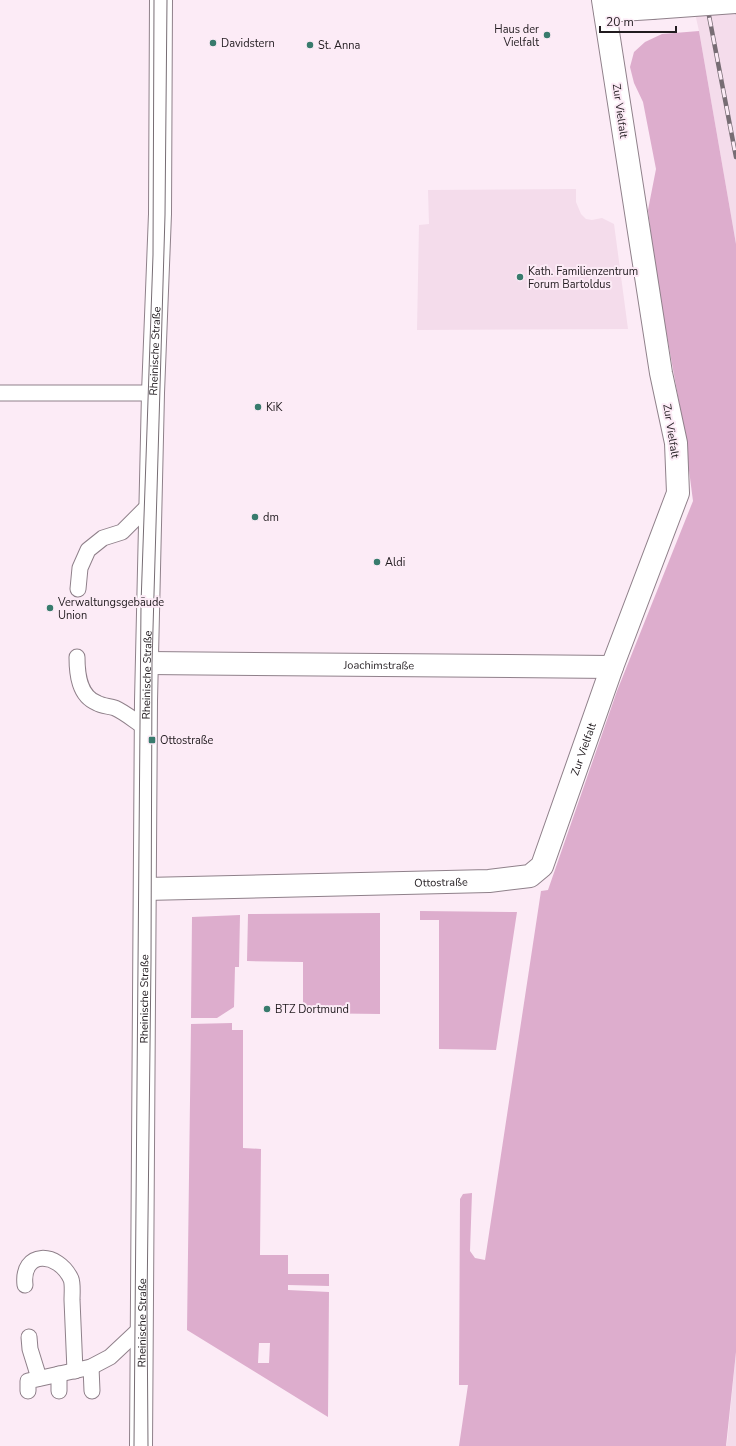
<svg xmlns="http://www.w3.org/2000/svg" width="736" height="1446" font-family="'Nunito Sans',sans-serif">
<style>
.built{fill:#f4dceb}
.green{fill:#ddadcd;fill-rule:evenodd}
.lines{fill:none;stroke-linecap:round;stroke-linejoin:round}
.service-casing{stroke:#8f808a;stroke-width:17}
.minor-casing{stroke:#8f808a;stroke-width:24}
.secondary-casing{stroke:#8f808a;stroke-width:24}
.service{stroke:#fff;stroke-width:15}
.minor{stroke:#fff;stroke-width:22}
.secondary{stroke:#fff;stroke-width:22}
.tram{stroke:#776d74;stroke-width:1}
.rail-casing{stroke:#776d74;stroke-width:4.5}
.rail{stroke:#fcebf6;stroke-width:3;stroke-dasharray:9;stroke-linecap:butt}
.minor-bridge-casing{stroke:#8f808a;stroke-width:24;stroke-linecap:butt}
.minor-bridge{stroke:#fff;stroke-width:22}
.poi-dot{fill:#387b6d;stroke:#fcebf6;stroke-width:1.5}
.labels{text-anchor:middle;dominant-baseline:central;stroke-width:4;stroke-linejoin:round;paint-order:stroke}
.poi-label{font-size:11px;fill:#211b1f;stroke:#fcebf6;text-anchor:start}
.street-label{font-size:11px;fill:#211b1f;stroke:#fcebf6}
</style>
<rect width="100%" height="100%" fill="#fcebf6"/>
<!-- built -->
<g class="built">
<polygon points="692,0 736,0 736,244 699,31"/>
<polygon points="576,189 576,202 581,214 586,219 592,220 602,218 614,224 628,329 417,330 419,225 429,224 428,190"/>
<polygon points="736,1352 736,1446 726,1446 727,1444"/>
</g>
<!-- green -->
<g class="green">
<polygon points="699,31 736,244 736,1352 726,1446 459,1446 468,1385 459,1385 460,1199 463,1194 472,1193 470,1251 475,1258 485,1260 541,891 548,890 617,691 693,501 683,424 656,276 648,210 656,169 643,102 634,83 630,67 634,52 645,42 662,34"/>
<polygon points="420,911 517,912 496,1050 439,1049 439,920 420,920"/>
<polygon points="380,913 380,1014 303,1013 303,962 247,961 248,914"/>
<polygon points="240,915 239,967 235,967 234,1007 217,1018 191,1018 192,917"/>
<path d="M232 1023V1030H243V1148L261 1149 260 1255H288V1274H329V1286L288 1285V1290L329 1292 328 1417 187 1330 191 1024ZM259 1343H270L269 1363H258Z"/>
</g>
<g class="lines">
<defs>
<g id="service">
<polyline points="0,393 153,393"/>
<polyline points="78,589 80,568 88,550 103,538 122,532 150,504"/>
<path d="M77 657C77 674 79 696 97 703 102 706 109 706 115 708 126 713 136 722 146 728"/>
<path d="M25 1285C21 1250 58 1251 71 1279 73 1284 72 1294 72 1300 73 1324 74 1347 75 1371"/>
<polyline points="29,1337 30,1349 39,1378"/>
<polyline points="91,1367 92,1391"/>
<polyline points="28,1391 28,1381 91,1367 110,1357 142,1327"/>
<polyline points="59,1391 59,1374"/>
</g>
<g id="minor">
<polyline points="605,11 652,8"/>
<path id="s1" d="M147 663 612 667"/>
<path id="s2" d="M145 889 489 881 530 876 542 866 612 667 678 493 676 443 661 373 603 0"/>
</g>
<g id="secondary">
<path id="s3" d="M141 1446 146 701 153 393 160 214 161 0"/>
</g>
</defs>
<!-- service casing -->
<use href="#service" class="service-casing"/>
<!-- minor casing -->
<use href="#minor" class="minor-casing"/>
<!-- secondary casing -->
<use href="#secondary" class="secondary-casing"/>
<!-- service -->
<use href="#service" class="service"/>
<!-- minor -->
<use href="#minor" class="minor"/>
<!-- secondary -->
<use href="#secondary" class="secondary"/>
<!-- tram -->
<g class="tram">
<polyline points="134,1446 141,604 153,255 154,0"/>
<polyline points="148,1446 147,1304 151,961 152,663 165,215 167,0"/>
</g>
<defs>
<g id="rail">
<polyline points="706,0 736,157"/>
<polyline points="733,0 736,12"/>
</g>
</defs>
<!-- rail casing -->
<use href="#rail" class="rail-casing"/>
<!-- rail -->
<use href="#rail" class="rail"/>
<defs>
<polyline id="minor-bridge" points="652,8 736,2"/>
</defs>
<!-- minor-bridge casing -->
<use href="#minor-bridge" class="minor-bridge-casing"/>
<!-- minor-bridge -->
<use href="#minor-bridge" class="minor-bridge"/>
</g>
<!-- markers -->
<g class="poi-dot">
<circle cx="547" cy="35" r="4"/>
<circle cx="213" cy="43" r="4"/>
<circle cx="310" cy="45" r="4"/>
<circle cx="520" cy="277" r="4"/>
<circle cx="258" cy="407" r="4"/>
<circle cx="255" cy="517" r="4"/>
<circle cx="377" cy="562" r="4"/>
<circle cx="50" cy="608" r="4"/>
<rect x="148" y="736" width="8" height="8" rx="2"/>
<circle cx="267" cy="1009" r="4"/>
</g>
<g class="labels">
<!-- poi labels -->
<g class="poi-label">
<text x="539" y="29" text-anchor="end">Haus der<tspan x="539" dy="13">Vielfalt</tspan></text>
<text x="221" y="43">Davidstern</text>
<text x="318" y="45">St. Anna</text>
<text x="528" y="271">Kath. Familienzentrum<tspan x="528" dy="13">Forum Bartoldus</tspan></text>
<text x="266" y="407">KiK</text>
<text x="263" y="517">dm</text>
<text x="385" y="562">Aldi</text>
<text x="58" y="602">Verwaltungsgebäude<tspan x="58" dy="13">Union</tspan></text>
<text x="160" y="740">Ottostraße</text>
<text x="275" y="1009">BTZ Dortmund</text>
</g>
<!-- street labels -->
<g class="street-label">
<text transform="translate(620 111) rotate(82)">Zur Vielfalt</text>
<text stroke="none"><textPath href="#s3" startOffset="1095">Rheinische Straße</textPath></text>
<text transform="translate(671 431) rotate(81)">Zur Vielfalt</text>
<text stroke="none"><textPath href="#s1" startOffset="232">Joachimstraße</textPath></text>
<text stroke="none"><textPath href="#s3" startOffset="771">Rheinische Straße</textPath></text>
<text stroke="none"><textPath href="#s2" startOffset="525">Zur Vielfalt</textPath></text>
<text stroke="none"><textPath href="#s2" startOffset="296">Ottostraße</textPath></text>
<text stroke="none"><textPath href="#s3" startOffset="447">Rheinische Straße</textPath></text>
<text stroke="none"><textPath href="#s3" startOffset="123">Rheinische Straße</textPath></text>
</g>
</g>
<!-- scale -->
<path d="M600 26v6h76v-6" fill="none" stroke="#211b1f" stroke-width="2"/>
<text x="606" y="26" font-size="12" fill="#211b1f" stroke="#fcebf6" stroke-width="3" paint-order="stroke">20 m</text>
</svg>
